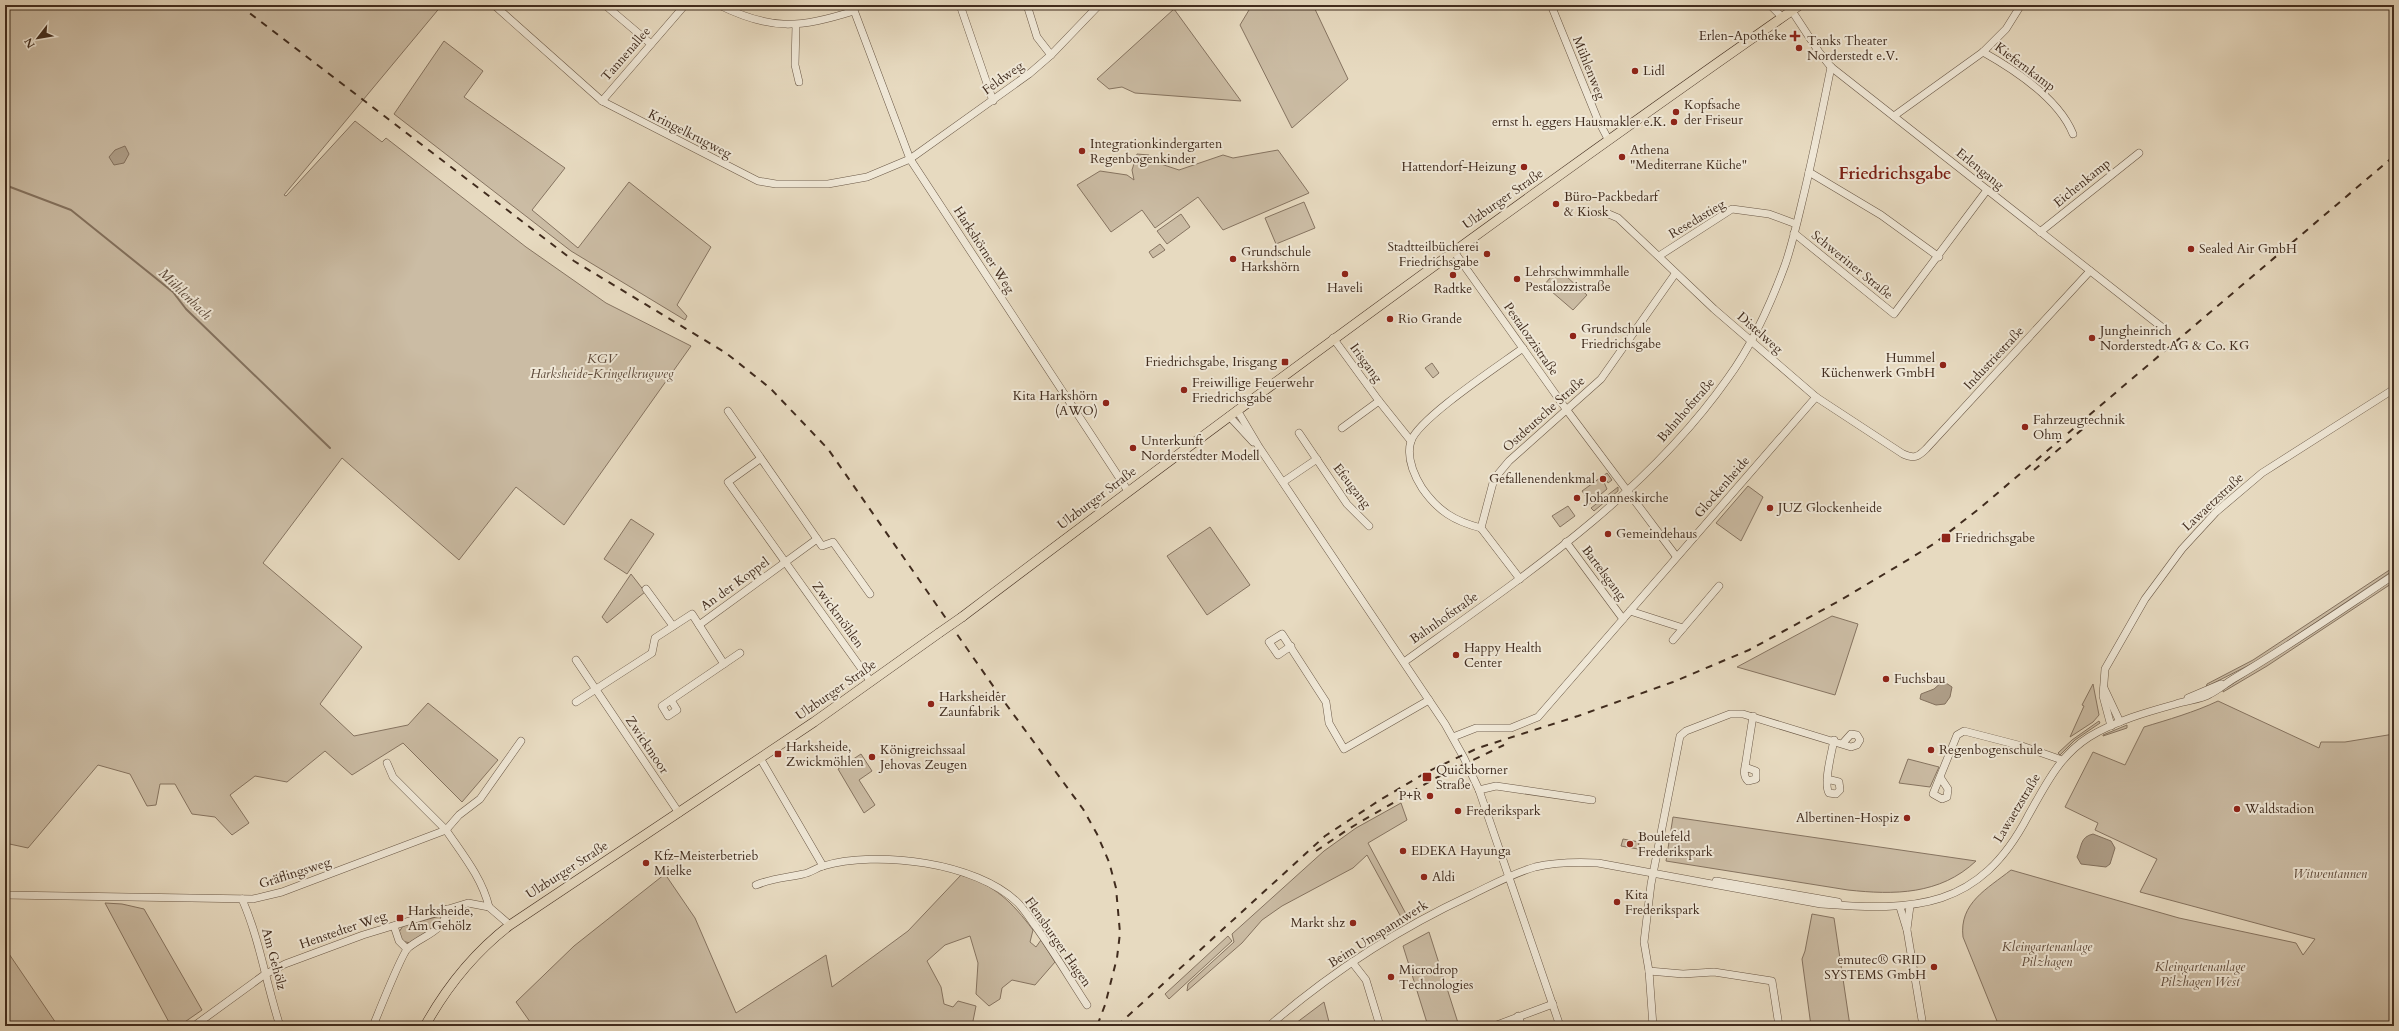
<svg xmlns="http://www.w3.org/2000/svg" width="2399" height="1031" font-family="Cardo,serif">
<style>
.green{fill:#cbbca4;stroke:#867461}
.water{fill:#af9f89;stroke:#83715e}
.lines{fill:none;stroke-linecap:round;stroke-linejoin:round}
.stream{stroke:#83715e;stroke-width:2}
.minor-casing{stroke:#6a5846;stroke-width:8}
.major-casing{stroke:#412c1e;stroke-width:10}
.minor{stroke:#efe7d6;stroke-width:7}
.major{stroke:#e7dac0;stroke-width:9}
.rail{stroke:#412c1e;stroke-width:2;stroke-dasharray:7 7;stroke-linecap:butt}
.major-bridge-casing{stroke:#412c1e;stroke-width:10;stroke-linecap:butt}
.major-bridge{stroke:#e7dac0;stroke-width:9}
.poi-dot{fill:#8f2418;stroke:#efe7d6;stroke-width:1.5}
.labels{text-anchor:middle;dominant-baseline:central;stroke-width:4;stroke-linejoin:round;paint-order:stroke}
.poi-label{font-size:13px;fill:#412c1e;stroke:#efe7d6;text-anchor:start}
.street-label{font-size:13px;fill:#412c1e;stroke:#efe7d6}
.park-label{font-size:13px;font-style:italic;fill:#5d4939;stroke:#efe7d6}
.water-label{font-size:14px;font-style:italic;fill:#5c4939;stroke:#efe7d6}
.district-label{font-size:17px;font-weight:bold;fill:#7a1f14;stroke:#efe7d6}
</style>
<rect width="100%" height="100%" fill="#e7dac0"/>
<filter id="stains"><feTurbulence type="fractalNoise" baseFrequency=".005" numOctaves="4"/><feColorMatrix values="0 0 0 0 .2 0 0 0 0 .09 0 0 0 0 .02 0 0 0 .5 -.17"/></filter>
<radialGradient id="worn" r=".72"><stop offset=".6" stop-color="#630" stop-opacity="0"/><stop offset="1" stop-color="#630" stop-opacity=".3"/></radialGradient>
<!-- green -->
<g class="green">
<polygon points="5,5 442,5 284,195 286,196 355,121 382,142 386,138 526,247 606,303 691,346 564,525 516,487 459,560 342,458 263,563 362,647 320,704 354,736 408,725 428,703 498,760 462,802 403,743 352,775 325,751 287,782 255,776 230,795 249,823 232,835 215,817 192,814 175,784 160,784 156,805 147,806 130,774 98,765 28,848 5,843"/>
<polygon points="1252,5 1313,5 1348,79 1292,128 1240,25"/>
<polygon points="1174,9 1241,101 1135,93 1122,87 1109,89 1097,79"/>
<polygon points="444,41 483,71 464,97 565,168 532,210 578,248 629,182 711,247 677,305 687,316 685,320 571,251 394,114"/>
<polygon points="1278,150 1309,193 1223,230 1198,197 1155,228 1142,210 1111,232 1077,185 1100,171 1127,175 1134,180 1132,170 1137,154 1149,155 1161,164 1179,170 1223,155 1233,158"/>
<polygon points="1304,202 1315,228 1276,244 1265,218"/>
<polygon points="1181,214 1190,227 1167,244 1157,231"/>
<polygon points="1160,244 1165,250 1153,258 1149,252"/>
<polygon points="1558,269 1587,295 1573,310 1544,285"/>
<polygon points="1432,363 1439,373 1433,378 1425,368"/>
<polygon points="1607,473 1612,480 1608,483 1606,479 1603,480 1607,489 1587,506 1586,504 1589,501 1582,491"/>
<polygon points="1748,486 1763,497 1741,541 1716,523"/>
<polygon points="1618,487 1618,491 1594,511 1591,508"/>
<polygon points="1568,506 1575,516 1560,527 1552,516"/>
<polygon points="631,519 654,534 627,574 604,559"/>
<polygon points="1210,527 1250,585 1207,615 1167,556"/>
<polygon points="2394,567 2394,570 2261,659 2206,687 2207,684 2253,660"/>
<polygon points="631,574 645,592 607,623 602,617"/>
<polygon points="2394,579 2394,582 2267,666 2223,692 2223,690"/>
<polygon points="1832,616 1858,624 1835,695 1737,667"/>
<polygon points="2093,684 2099,715 2093,722 2070,737 2084,706 2082,705"/>
<path d="M2218 701 2319 748 2321 742H2345L2394 734V1026H1999L1963 937C1959 903 1987 889 2011 870L2179 918 2296 943 2303 955 2315 939 2140 892 2157 859 2095 830 2098 823 2065 807 2093 752 2125 765 2144 727C2167 720 2195 712 2218 701Z"/>
<polygon points="2099,721 2100,723 2075,740 2060,755 2058,753 2072,740"/>
<polygon points="2127,725 2127,728 2103,736 2103,735"/>
<polygon points="861,754 872,771 859,780 875,805 864,813 838,769"/>
<polygon points="1908,759 1939,767 1930,787 1899,783"/>
<polygon points="1401,803 1407,820 1368,843 1406,914 1401,917 1367,855 1353,868 1282,906 1262,920 1242,943 1187,991 1188,984 1234,942 1232,934 1324,851 1356,828"/>
<path d="M1673 817 1976 861C1940 895 1894 895 1848 890L1666 861Z"/>
<polygon points="1623,839 1639,842 1638,849 1621,846"/>
<path d="M665 874 695 918 736 1013 826 955 832 987 908 931 961 875C995 885 1012 902 1033 930L1030 942 1036 947 1041 940 1055 962 1035 985 1012 980 1002 988 1000 999 989 1006 976 994 978 963 970 936 945 945 927 961 941 987 944 1004 953 1007 958 1001 976 1006 972 1026H533L516 1002 574 946Z"/>
<polygon points="105,903 122,904 144,909 202,1010 179,1026 171,1026"/>
<polygon points="1812,914 1834,918 1850,1026 1811,1026 1802,959 1805,951"/>
<polygon points="440,916 442,919 437,925 410,943 402,941 399,932 403,926"/>
<polygon points="1429,932 1459,1026 1428,1026 1403,946"/>
<polygon points="1228,936 1232,941 1169,999 1165,994"/>
<polygon points="5,948 58,1026 5,1026"/>
<polygon points="1324,1002 1330,1026 1292,1026"/>
</g>
<!-- water -->
<g class="water">
<polygon points="125,146 129,154 124,163 114,165 109,157 115,150"/>
<polygon points="1943,681 1952,687 1950,697 1945,704 1936,705 1920,699 1921,694 1934,689"/>
<path d="M2093 834 2111 841 2115 848 2110 864 2106 867 2081 864 2077 857C2082 846 2080 837 2093 834Z"/>
</g>
<g class="lines">
<!-- stream -->
<g class="stream">
<polyline points="260,8 260,5"/>
<polyline points="5,185 71,210 173,292 186,309 330,448"/>
</g>
<defs>
<g id="minor">
<polyline points="494,5 602,101 758,181 776,184 828,184 867,177 910,159 1029,74 1051,55 1099,5"/>
<polyline points="605,5 651,44"/>
<path d="M719 5C772 31 799 28 854 11"/>
<polyline points="852,5 910,159 1128,491"/>
<polyline points="960,5 993,101"/>
<polyline points="1027,5 1037,37 1051,55"/>
<polyline points="1551,5 1597,118 1608,139"/>
<polyline points="1770,5 1782,17"/>
<polyline points="1792,11 1819,52 1831,67 2168,332"/>
<polyline points="796,25 795,65 799,82"/>
<path d="M1983 52C2015 70 2059 99 2073 134"/>
<polyline points="602,101 685,5"/>
<polyline points="1894,116 1983,52 2006,29 2021,5"/>
<polyline points="1809,172 1881,215 1939,257"/>
<path d="M1604 212 1618 218 1714 309 1816 397 1903 454C1914 459 1918 457 1926 449L2090 271"/>
<polyline points="2040,232 2139,153"/>
<polyline points="1794,233 1894,314 1987,190"/>
<polyline points="1453,250 1566,409 1676,556"/>
<polyline points="1659,256 1732,209 1769,214 1796,224"/>
<polyline points="1333,338 1379,401 1411,441"/>
<polyline points="1237,410 1259,447 1445,724 1464,758 1479,790 1560,1026"/>
<polyline points="728,411 822,546 833,542 870,594"/>
<polyline points="1229,416 1253,442"/>
<polyline points="1342,428 1379,401"/>
<polyline points="1299,433 1347,504 1369,526"/>
<polyline points="760,459 728,482 871,682"/>
<polyline points="1283,482 1317,459"/>
<path d="M1481 528C1454 521 1438 511 1422 488 1414 475 1406 457 1411 441 1419 418 1500 365 1523 348"/>
<polyline points="1566,542 1623,619"/>
<polyline points="1520,579 1481,528 1494,479 1509,461 1601,379 1675,274"/>
<polyline points="646,589 673,626"/>
<polyline points="1630,611 1683,628"/>
<polyline points="699,625 817,539"/>
<polyline points="1673,640 1719,586"/>
<polyline points="1291,646 1278,655 1269,642 1282,634 1326,702 1329,723 1344,749 1429,700"/>
<polyline points="576,660 679,813"/>
<path d="M1404 662C1520 579 1645 496 1728 378 1752 345 1771 303 1785 265 1792 245 1797 223 1802 202 1813 157 1822 112 1831 67"/>
<polyline points="2104,688 2120,722"/>
<polyline points="2188,698 2221,684"/>
<polyline points="671,700 677,710 668,716 662,706 740,653"/>
<polyline points="576,702 652,653 655,638 692,614 724,664"/>
<polyline points="2111,726 2103,696 2105,669 2145,599 2182,549 2216,512 2262,473 2394,389"/>
<polyline points="1453,737 1476,728 1511,728 1538,717 1816,397"/>
<polyline points="760,758 823,866"/>
<path d="M1745 767 1756 771V779L1748 781C1742 775 1745 768 1746 761L1753 716"/>
<polyline points="1940,777 1948,789 1947,797 1942,799 1933,794 1957,735 1964,731 2022,746 2062,760"/>
<path d="M1827 779 1839 782 1840 790 1836 794 1829 793C1823 784 1832 751 1834 740"/>
<polyline points="1479,790 1496,786 1592,800"/>
<polyline points="1716,881 1838,902"/>
<path d="M756 885C773 878 786 878 803 874 810 873 816 868 823 866 876 850 977 862 1018 903 1025 910 1030 919 1036 927 1054 952 1070 979 1087 1005"/>
<polyline points="5,895 253,899 282,892 446,830 393,777 387,763"/>
<path d="M242 899C260 940 266 984 280 1026"/>
<path d="M489 907C482 878 463 855 446 830L459 815 480 799 521 741"/>
<polyline points="1900,907 1907,930 1923,1026"/>
<polyline points="394,926 399,941 407,949"/>
<polyline points="1907,929 1910,906"/>
<polyline points="1352,962 1366,980 1380,1026"/>
<polyline points="1649,971 1683,974 1714,972 1772,981 1779,1026"/>
<polyline points="1518,1016 1522,1026"/>
<polyline points="194,1026 264,975 285,964 363,935 468,903 489,907 510,925"/>
<path d="M373 1026C378 1014 402 953 408 948 423 935 445 932 447 909"/>
<path d="M1269 1026C1330 973 1398 929 1471 895 1492 885 1513 873 1535 867 1556 862 1577 862 1598 863L1821 904C1915 911 1979 910 2028 816 2045 786 2059 756 2089 737 2115 721 2147 712 2176 704 2187 700 2200 700 2210 694 2218 690 2225 684 2233 679 2288 647 2341 610 2394 575"/>
<polyline points="1494,1026 1553,1004"/>
<polyline points="1653,1026 1649,971 1644,942 1651,884 1680,736 1686,731 1730,714 1743,714 1851,747 1857,745 1860,740 1857,735 1851,734 1843,743"/>
</g>
<g id="major">
<path d="M962 617C1238 408 1516 203 1800 5"/>
<path d="M425 1026C446 988 475 952 510 925L814 722 939 633"/>
</g>
</defs>
<!-- minor casing -->
<use href="#minor" class="minor-casing"/>
<!-- major casing -->
<use href="#major" class="major-casing"/>
<!-- minor -->
<use href="#minor" class="minor"/>
<!-- major -->
<use href="#major" class="major"/>
<!-- rail -->
<g class="rail">
<polyline points="239,5 574,261 726,353 770,388 828,449 1000,696 1083,809 1097,834 1109,862 1116,888 1120,933 1117,958 1105,1005 1097,1026"/>
<polyline points="2034,470 2098,416"/>
<polyline points="1316,851 1350,828 1434,779 1504,745"/>
<polyline points="1117,1026 1325,836 1380,800 1427,772 1478,748 1578,716 1673,682 1749,650 1839,601 1911,558 1935,543 1980,508 2394,156"/>
</g>
<defs>
<polyline id="major-bridge" points="939,633 962,617"/>
</defs>
<!-- major-bridge casing -->
<use href="#major-bridge" class="major-bridge-casing"/>
<!-- major-bridge -->
<use href="#major-bridge" class="major-bridge"/>
</g>
<!-- markers -->
<g class="poi-dot">
<path d="M1793 30h4v4h4v4h-4v4h-4v-4h-4v-4h4z"/>
<circle cx="1799" cy="48" r="4"/>
<circle cx="1635" cy="71" r="4"/>
<circle cx="1676" cy="112" r="4"/>
<circle cx="1674" cy="122" r="4"/>
<circle cx="1082" cy="151" r="4"/>
<circle cx="1622" cy="157" r="4"/>
<circle cx="1524" cy="167" r="4"/>
<circle cx="1556" cy="204" r="4"/>
<circle cx="2191" cy="249" r="4"/>
<circle cx="1487" cy="254" r="4"/>
<circle cx="1233" cy="259" r="4"/>
<circle cx="1345" cy="274" r="4"/>
<circle cx="1453" cy="275" r="4"/>
<circle cx="1517" cy="279" r="4"/>
<circle cx="1390" cy="319" r="4"/>
<circle cx="1573" cy="336" r="4"/>
<circle cx="2092" cy="338" r="4"/>
<rect x="1281" y="358" width="8" height="8" rx="2"/>
<circle cx="1943" cy="365" r="4"/>
<circle cx="1184" cy="390" r="4"/>
<circle cx="1106" cy="403" r="4"/>
<circle cx="2025" cy="427" r="4"/>
<circle cx="1133" cy="448" r="4"/>
<circle cx="1603" cy="479" r="4"/>
<circle cx="1577" cy="498" r="4"/>
<circle cx="1770" cy="508" r="4"/>
<circle cx="1608" cy="534" r="4"/>
<rect x="1941" y="533" width="10" height="10" rx="2"/>
<circle cx="1456" cy="655" r="4"/>
<circle cx="1886" cy="679" r="4"/>
<circle cx="931" cy="704" r="4"/>
<circle cx="1931" cy="750" r="4"/>
<rect x="774" y="750" width="8" height="8" rx="2"/>
<circle cx="872" cy="757" r="4"/>
<rect x="1422" y="772" width="10" height="10" rx="2"/>
<circle cx="1430" cy="796" r="4"/>
<circle cx="2237" cy="809" r="4"/>
<circle cx="1458" cy="811" r="4"/>
<circle cx="1907" cy="818" r="4"/>
<circle cx="1630" cy="844" r="4"/>
<circle cx="1403" cy="851" r="4"/>
<circle cx="646" cy="863" r="4"/>
<circle cx="1424" cy="877" r="4"/>
<circle cx="1617" cy="902" r="4"/>
<rect x="396" y="914" width="8" height="8" rx="2"/>
<circle cx="1353" cy="923" r="4"/>
<circle cx="1934" cy="967" r="4"/>
<circle cx="1391" cy="977" r="4"/>
</g>
<g class="labels">
<!-- poi labels -->
<g class="poi-label">
<text x="1787" y="36" text-anchor="end">Erlen-Apotheke</text>
<text x="1807" y="41">Tanks Theater<tspan x="1807" dy="15">Norderstedt e.V.</tspan></text>
<text x="1643" y="71">Lidl</text>
<text x="1684" y="105">Kopfsache<tspan x="1684" dy="15">der Friseur</tspan></text>
<text x="1666" y="122" text-anchor="end">ernst h. eggers Hausmakler e.K.</text>
<text x="1090" y="144">Integrationkindergarten<tspan x="1090" dy="15">Regenbogenkinder</tspan></text>
<text x="1630" y="150">Athena<tspan x="1630" dy="15">"Mediterrane Küche"</tspan></text>
<text x="1516" y="167" text-anchor="end">Hattendorf-Heizung</text>
<text x="1564" y="197">Büro-Packbedarf<tspan x="1564" dy="15">&amp; Kiosk</tspan></text>
<text x="1479" y="247" text-anchor="end">Stadtteilbücherei<tspan x="1479" dy="15">Friedrichsgabe</tspan></text>
<text x="2199" y="249">Sealed Air GmbH</text>
<text x="1241" y="252">Grundschule<tspan x="1241" dy="15">Harkshörn</tspan></text>
<text x="1525" y="272">Lehrschwimmhalle<tspan x="1525" dy="15">Pestalozzistraße</tspan></text>
<text x="1345" y="288" text-anchor="middle">Haveli</text>
<text x="1453" y="289" text-anchor="middle">Radtke</text>
<text x="1398" y="319">Rio Grande</text>
<text x="1581" y="329">Grundschule<tspan x="1581" dy="15">Friedrichsgabe</tspan></text>
<text x="2100" y="331">Jungheinrich<tspan x="2100" dy="15">Norderstedt AG &amp; Co. KG</tspan></text>
<text x="1935" y="358" text-anchor="end">Hummel<tspan x="1935" dy="15">Küchenwerk GmbH</tspan></text>
<text x="1277" y="362" text-anchor="end">Friedrichsgabe, Irisgang</text>
<text x="1192" y="383">Freiwillige Feuerwehr<tspan x="1192" dy="15">Friedrichsgabe</tspan></text>
<text x="1098" y="396" text-anchor="end">Kita Harkshörn<tspan x="1098" dy="15">(AWO)</tspan></text>
<text x="2033" y="420">Fahrzeugtechnik<tspan x="2033" dy="15">Ohm</tspan></text>
<text x="1141" y="441">Unterkunft<tspan x="1141" dy="15">Norderstedter Modell</tspan></text>
<text x="1595" y="479" text-anchor="end">Gefallenendenkmal</text>
<text x="1585" y="498">Johanneskirche</text>
<text x="1778" y="508">JUZ Glockenheide</text>
<text x="1616" y="534">Gemeindehaus</text>
<text x="1955" y="538">Friedrichsgabe</text>
<text x="1464" y="648">Happy Health<tspan x="1464" dy="15">Center</tspan></text>
<text x="1894" y="679">Fuchsbau</text>
<text x="939" y="697">Harksheider<tspan x="939" dy="15">Zaunfabrik</tspan></text>
<text x="786" y="747">Harksheide,<tspan x="786" dy="15">Zwickmöhlen</tspan></text>
<text x="880" y="750">Königreichssaal<tspan x="880" dy="15">Jehovas Zeugen</tspan></text>
<text x="1939" y="750">Regenbogenschule</text>
<text x="1436" y="770">Quickborner<tspan x="1436" dy="15">Straße</tspan></text>
<text x="1422" y="796" text-anchor="end">P+R</text>
<text x="2245" y="809">Waldstadion</text>
<text x="1466" y="811">Frederikspark</text>
<text x="1899" y="818" text-anchor="end">Albertinen-Hospiz</text>
<text x="1638" y="837">Boulefeld<tspan x="1638" dy="15">Frederikspark</tspan></text>
<text x="1411" y="851">EDEKA Hayunga</text>
<text x="654" y="856">Kfz-Meisterbetrieb<tspan x="654" dy="15">Mielke</tspan></text>
<text x="1432" y="877">Aldi</text>
<text x="1625" y="895">Kita<tspan x="1625" dy="15">Frederikspark</tspan></text>
<text x="408" y="911">Harksheide,<tspan x="408" dy="15">Am Gehölz</tspan></text>
<text x="1345" y="923" text-anchor="end">Markt shz</text>
<text x="1926" y="960" text-anchor="end">emutec® GRID<tspan x="1926" dy="15">SYSTEMS GmbH</tspan></text>
<text x="1399" y="970">Microdrop<tspan x="1399" dy="15">Technologies</tspan></text>
</g>
<!-- street labels -->
<g class="street-label">
<text transform="translate(626 54) rotate(-49)">Tannenallee</text>
<text transform="translate(2025 67) rotate(37)">Kiefernkamp</text>
<text transform="translate(1589 68) rotate(68)">Mühlenweg</text>
<text transform="translate(1003 78) rotate(-36)">Feldweg</text>
<text transform="translate(690 134) rotate(27)">Kringelkrugweg</text>
<text transform="translate(1980 169) rotate(39)">Erlengang</text>
<text transform="translate(2082 183) rotate(-39)">Eichenkamp</text>
<text transform="translate(1503 199) rotate(-35)">Ulzburger Straße</text>
<text transform="translate(1697 219) rotate(-31)">Resedastieg</text>
<text transform="translate(984 250) rotate(57)">Harkshörner Weg</text>
<text transform="translate(1852 265) rotate(39)">Schweriner Straße</text>
<text transform="translate(1760 333) rotate(41)">Distelweg</text>
<text transform="translate(1531 339) rotate(55)">Pestalozzistraße</text>
<text transform="translate(1994 358) rotate(-47)">Industriestraße</text>
<text transform="translate(1366 363) rotate(54)">Irisgang</text>
<text transform="translate(1686 410) rotate(-49)">Bahnhofstraße</text>
<text transform="translate(1544 414) rotate(-42)">Ostdeutsche Straße</text>
<text transform="translate(1352 486) rotate(52)">Efeugang</text>
<text transform="translate(1722 487) rotate(-49)">Glockenheide</text>
<text transform="translate(1097 498) rotate(-37)">Ulzburger Straße</text>
<text transform="translate(2213 502) rotate(-43)">Lawaetzstraße</text>
<text transform="translate(1604 573) rotate(53)">Bartelsgang</text>
<text transform="translate(735 584) rotate(-36)">An der Koppel</text>
<text transform="translate(838 615) rotate(54)">Zwickmöhlen</text>
<text transform="translate(1444 618) rotate(-35)">Bahnhofstraße</text>
<text transform="translate(836 690) rotate(-35)">Ulzburger Straße</text>
<text transform="translate(647 745) rotate(56)">Zwickmoor</text>
<text transform="translate(2017 808) rotate(-59)">Lawaetzstraße</text>
<text transform="translate(567 870) rotate(-33)">Ulzburger Straße</text>
<text transform="translate(295 873) rotate(-18)">Gräflingsweg</text>
<text transform="translate(343 930) rotate(-19)">Henstedter Weg</text>
<text transform="translate(1378 934) rotate(-32)">Beim Umspannwerk</text>
<text transform="translate(1058 942) rotate(55)">Flensburger Hagen</text>
<text transform="translate(274 959) rotate(75)">Am Gehölz</text>
</g>
<!-- park labels -->
<g class="park-label">
<text x="602" y="359">KGV<tspan x="602" dy="15">Harksheide-Kringelkrugweg</tspan></text>
<text x="2330" y="874">Witwentannen</text>
<text x="2047" y="947">Kleingartenanlage<tspan x="2047" dy="15">Pilzhagen</tspan></text>
<text x="2200" y="967">Kleingartenanlage<tspan x="2200" dy="15">Pilzhagen West</tspan></text>
</g>
<!-- water labels -->
<g class="water-label">
<text transform="translate(185 294) rotate(44)">Mühlenbach</text>
</g>
<!-- district labels -->
<g class="district-label">
<text x="1895" y="173">Friedrichsgabe</text>
</g>
</g>
<!-- margin -->
<rect width="2399" height="1031" fill="none" stroke="#e7dac0" stroke-width="20"/>
<rect x="6" y="6" width="2387" height="1019" fill="none" stroke="#412c1e" stroke-width="2"/>
<rect x="10" y="10" width="2379" height="1011" fill="none" stroke="#412c1e"/>
<!-- north arrow -->
<g transform="translate(38 38) rotate(239)" stroke="#efe7d6" stroke-width="3" paint-order="stroke">
<path d="M0-3L7 15L0 10L-7 15Z" fill="#412c1e"/>
<text y="-6" font-size="11" font-weight="bold" text-anchor="middle" fill="#412c1e">N</text>
</g>
<rect width="100%" height="100%" filter="url(#stains)"/>
<rect width="100%" height="100%" fill="url(#worn)"/>
</svg>
